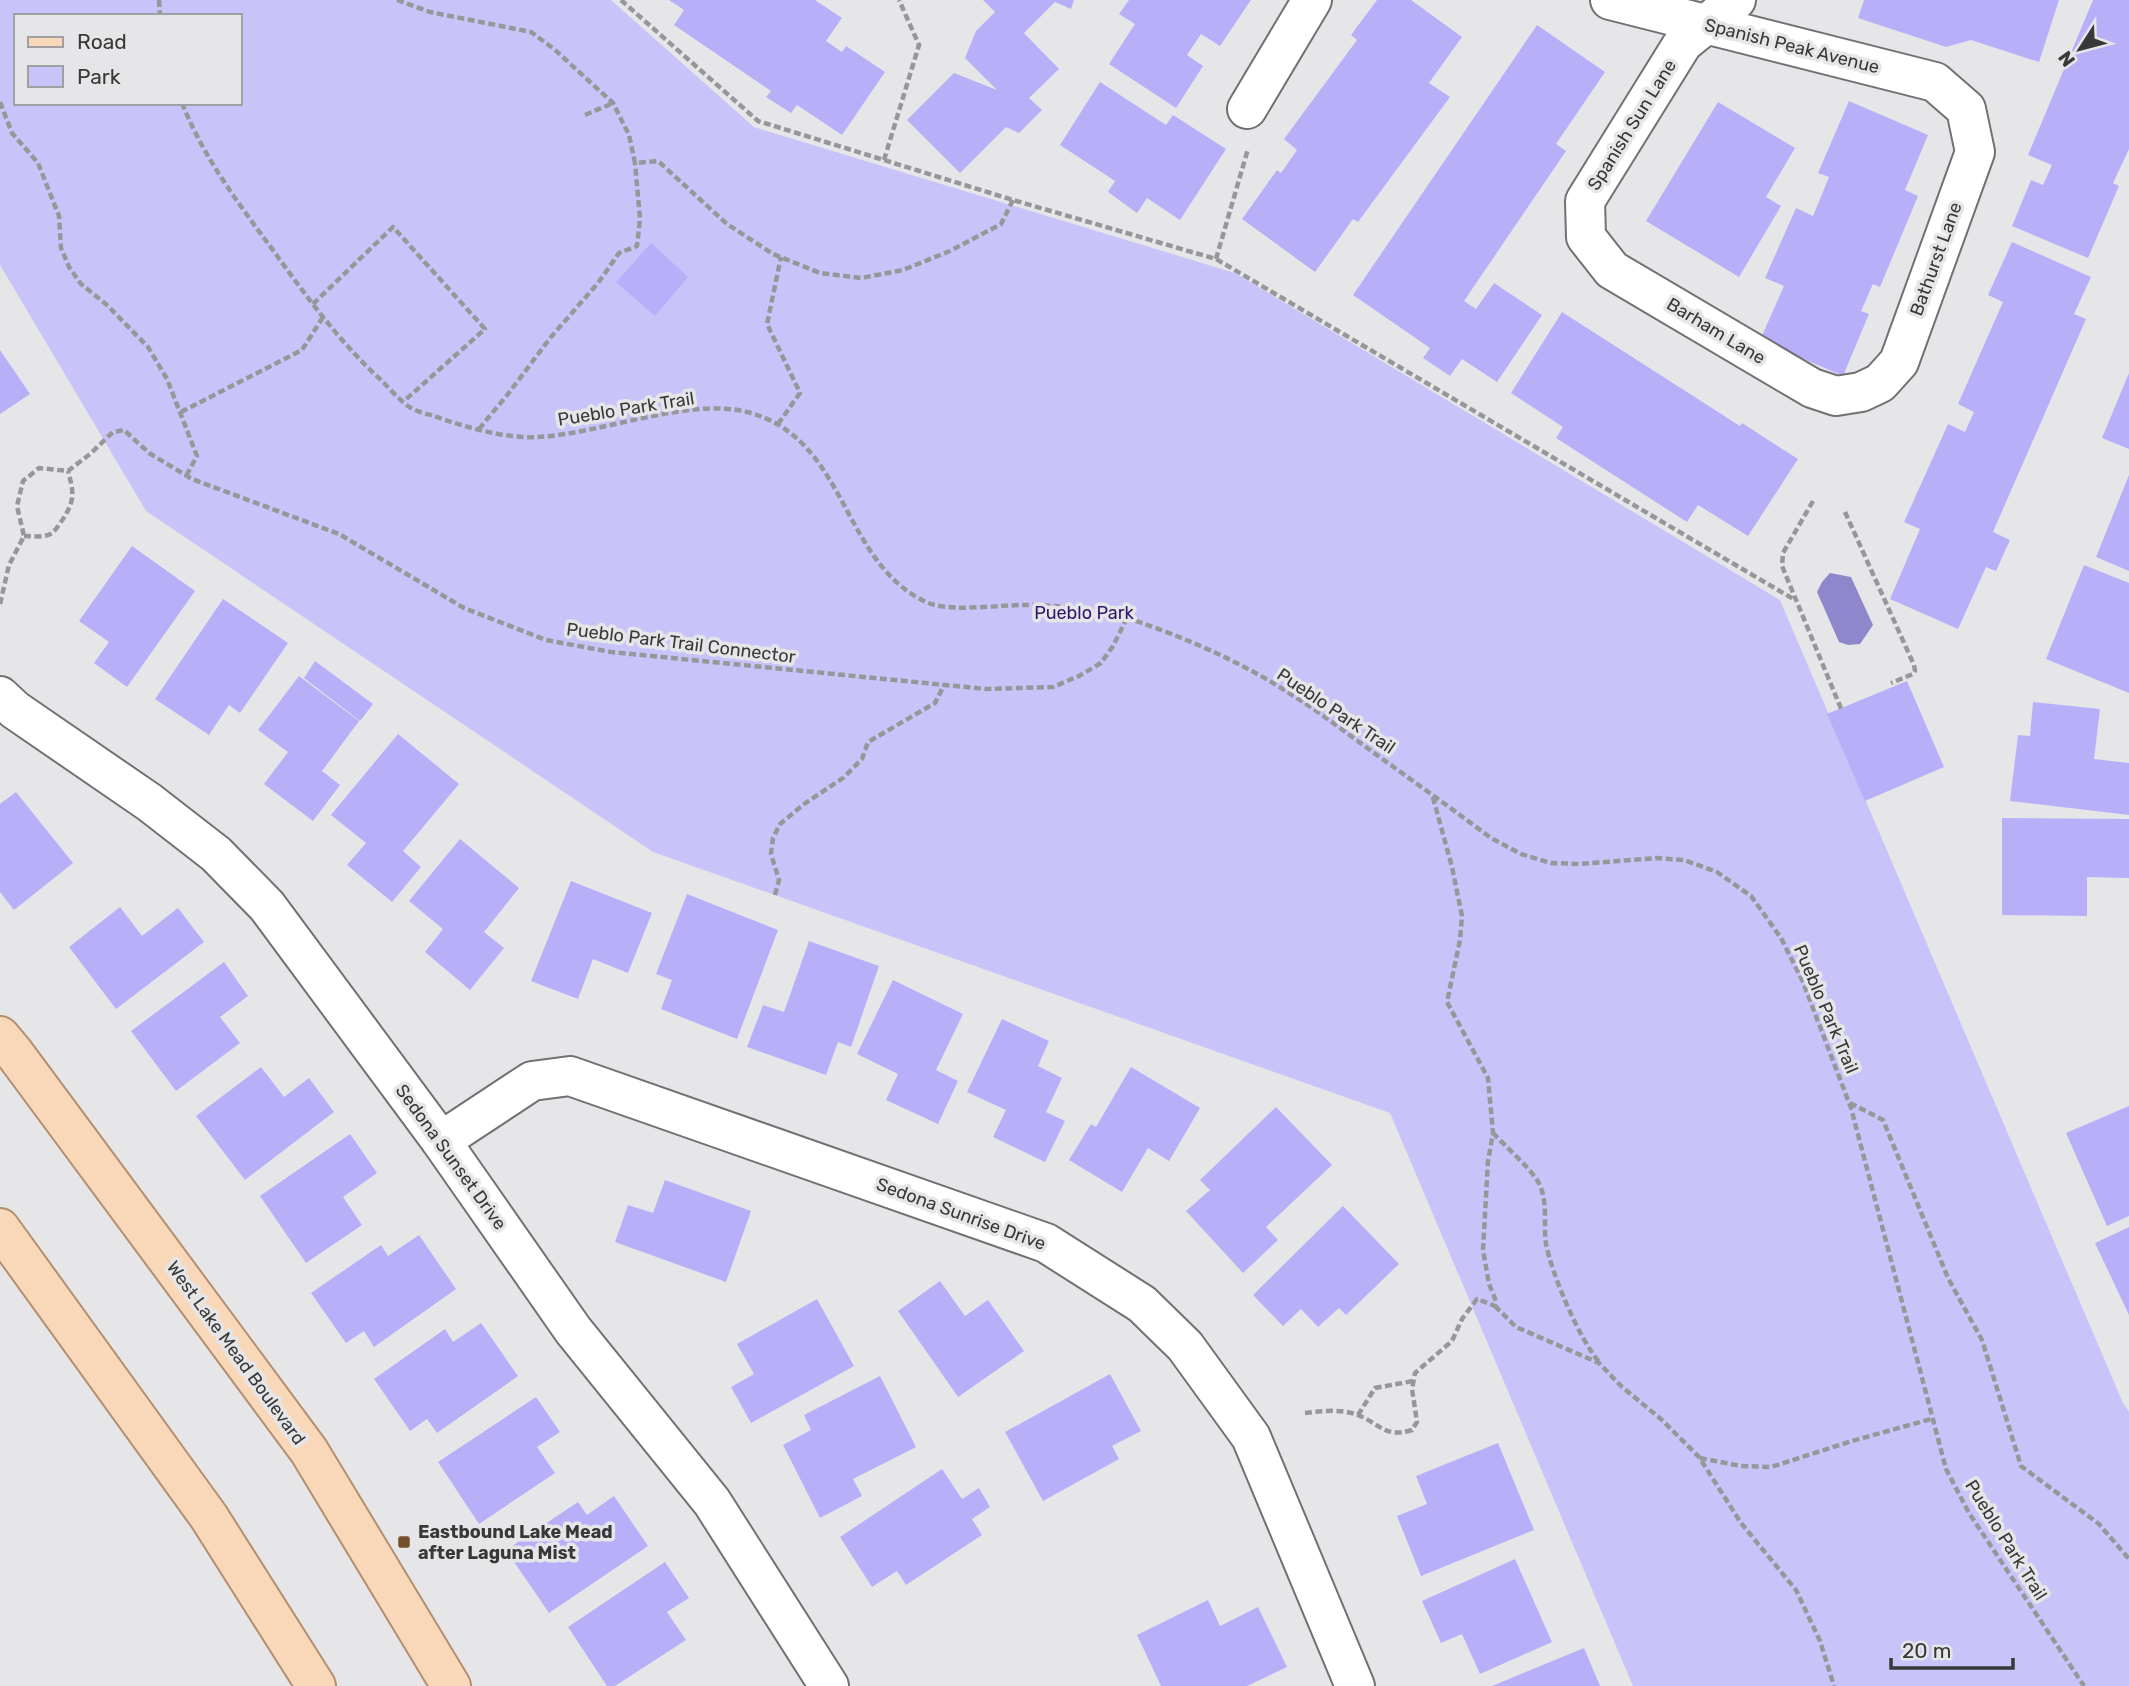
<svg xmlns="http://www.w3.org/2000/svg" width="2129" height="1686" font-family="Rubik,sans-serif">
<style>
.green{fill:#c8c4f9;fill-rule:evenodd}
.water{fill:#8e87cc}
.building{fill:#b7b0f9}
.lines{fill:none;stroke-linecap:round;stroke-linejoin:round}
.minor-casing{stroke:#717174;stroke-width:42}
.major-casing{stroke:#b38f6f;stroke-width:42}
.path{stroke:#979799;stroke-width:4.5;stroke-dasharray:7 3.5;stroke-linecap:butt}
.minor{stroke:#fff;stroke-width:38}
.major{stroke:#f9d8ba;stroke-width:38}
.poi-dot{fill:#76502c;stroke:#e6e6e9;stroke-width:2.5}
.labels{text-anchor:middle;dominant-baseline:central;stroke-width:7;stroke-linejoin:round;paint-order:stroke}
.street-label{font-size:18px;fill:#383839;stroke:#e6e6e9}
.park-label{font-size:18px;fill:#2e186a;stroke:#e6e6e9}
.poi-label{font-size:18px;font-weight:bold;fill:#383839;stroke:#e6e6e9;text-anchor:start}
</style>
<rect width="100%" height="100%" fill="#e6e6e9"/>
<!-- green -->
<path class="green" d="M0 0H611L754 127 1235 273 1780 600 2123 1403 2129 1412V1686H1633L1390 1113 653 852 146 511 0 265ZM16 16H240V103H16Z"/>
<!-- water -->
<polygon class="water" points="1830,573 1851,577 1873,625 1860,644 1848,645 1839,642 1817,592 1822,582"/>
<!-- building -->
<g class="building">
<polygon points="669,0 815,0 842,18 826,41 842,52 846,46 885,72 842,135 797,105 791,113 766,97 771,91 674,25 684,10"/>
<polygon points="983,0 1074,0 1071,9 1055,2 1024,33 1059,69 1029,98 1042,110 1019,133 1006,127 960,173 907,120 954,73 997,90 965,58 976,31 995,12"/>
<polygon points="1129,0 1251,0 1220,46 1201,34 1187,55 1203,66 1176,108 1109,64 1135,24 1119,14"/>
<polygon points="1377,0 1411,0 1462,37 1429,83 1450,97 1358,222 1353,219 1315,272 1242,219 1277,170 1281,173 1297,150 1284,139 1357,40 1351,35"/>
<polygon points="1864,0 2059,0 2039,62 1971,40 1946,47 1858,18"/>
<polygon points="2093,0 2129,0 2129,149 2113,183 2119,186 2088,258 2012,226 2031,180 2043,185 2052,165 2028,155"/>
<polygon points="1537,25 1605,72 1556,144 1566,151 1464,301 1476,309 1494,283 1542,315 1497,382 1462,359 1450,376 1423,358 1430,348 1353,295"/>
<polygon points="1100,82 1166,125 1173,115 1226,149 1180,220 1147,198 1137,213 1108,192 1115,181 1060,145"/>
<polygon points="1849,101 1928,135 1905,190 1918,196 1880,287 1873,284 1861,311 1869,314 1843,376 1760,340 1784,286 1765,278 1796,208 1813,216 1829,177 1818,173"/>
<polygon points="1718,102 1795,148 1766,197 1781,206 1739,277 1646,221"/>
<polygon points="2012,242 2091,277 2074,314 2086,319 1993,532 2010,540 1996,571 1986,567 1958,629 1890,599 1920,529 1904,522 1948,424 1965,432 1974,412 1958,404 2003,302 1988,295"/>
<polygon points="651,243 688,277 655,316 616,282"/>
<polygon points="1562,312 1740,426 1742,423 1798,459 1748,536 1698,505 1687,522 1556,438 1563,427 1511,393"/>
<polygon points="0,350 30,394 0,414"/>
<polygon points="2129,373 2129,449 2102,438"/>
<polygon points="2129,475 2129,571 2096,557"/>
<polygon points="132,546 195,591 127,687 94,663 109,642 79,621"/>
<polygon points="2084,565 2129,583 2129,693 2046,659"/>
<polygon points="223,599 288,643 240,713 229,705 209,735 155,699"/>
<polygon points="315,661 373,704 360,721 304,678"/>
<polygon points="299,676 359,721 322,771 340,785 313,821 264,784 288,752 258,730"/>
<polygon points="1907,681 1944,767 1865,801 1827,714"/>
<polygon points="2033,702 2100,709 2094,759 2129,763 2129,815 2010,801 2018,735 2030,736"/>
<polygon points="398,734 459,784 403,851 421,867 392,902 347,865 366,843 331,815"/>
<polygon points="16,792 73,863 14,910 0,892 0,804"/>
<polygon points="2002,818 2129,819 2129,878 2087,877 2087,916 2002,915"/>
<polygon points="460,839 519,888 484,932 504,948 470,990 425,952 443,929 409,901"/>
<polygon points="571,881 652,913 628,973 593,959 578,999 531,981"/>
<polygon points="687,894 778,930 737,1039 661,1009 672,980 656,974"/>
<polygon points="120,907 142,936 178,908 204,942 116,1009 69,947"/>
<polygon points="809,941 879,966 851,1047 838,1042 826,1075 747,1047 763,1005 784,1012"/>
<polygon points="224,962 248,996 220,1017 240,1043 176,1091 131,1031"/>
<polygon points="893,980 963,1014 936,1070 958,1081 938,1124 886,1100 898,1074 857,1054"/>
<polygon points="1002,1019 1049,1041 1038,1066 1062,1078 1046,1112 1065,1121 1045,1162 993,1137 1006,1110 967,1092"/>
<polygon points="261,1067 284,1097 309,1078 334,1112 245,1180 196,1116"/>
<polygon points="1131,1067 1200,1108 1169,1161 1148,1148 1122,1192 1069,1160 1091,1124 1096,1127"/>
<polygon points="2129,1106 2129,1216 2107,1226 2066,1133"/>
<polygon points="1276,1107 1332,1165 1266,1227 1278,1240 1243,1273 1186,1211 1210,1190 1200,1180"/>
<polygon points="350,1134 377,1173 343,1197 362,1225 306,1263 260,1196"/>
<polygon points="665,1180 751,1211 726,1282 615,1242 628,1205 653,1213"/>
<polygon points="1343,1206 1399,1264 1346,1315 1339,1308 1318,1327 1301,1309 1283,1326 1253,1295"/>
<polygon points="2129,1227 2129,1315 2095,1243"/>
<polygon points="419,1235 456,1289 374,1347 364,1331 346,1343 311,1293 381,1245 388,1256"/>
<polygon points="940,1281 965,1316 988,1300 1024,1351 958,1397 898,1311"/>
<polygon points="817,1299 854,1366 751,1423 731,1387 754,1374 737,1344"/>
<polygon points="481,1323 518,1376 437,1433 427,1419 410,1431 374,1379 445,1329 453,1342"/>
<polygon points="1110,1374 1141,1431 1112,1446 1119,1459 1043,1501 1005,1432"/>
<polygon points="880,1376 916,1447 853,1479 862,1496 820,1518 783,1445 811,1430 804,1415"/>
<polygon points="536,1397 560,1432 537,1447 555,1473 479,1524 438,1462"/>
<polygon points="1498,1443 1534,1530 1421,1576 1397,1516 1427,1504 1416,1476"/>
<polygon points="942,1469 962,1499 979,1488 990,1507 972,1519 982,1535 906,1585 897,1571 872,1587 840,1537"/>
<polygon points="614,1496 648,1546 549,1613 506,1550 578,1502 587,1515"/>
<polygon points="1515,1559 1552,1642 1480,1674 1462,1634 1441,1643 1422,1601"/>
<polygon points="665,1562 689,1598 667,1612 686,1640 615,1686 607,1686 568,1627"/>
<polygon points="1208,1600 1220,1626 1258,1607 1287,1667 1247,1686 1161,1686 1137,1635"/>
<polygon points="1584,1648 1600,1686 1492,1686"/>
</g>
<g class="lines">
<defs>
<g id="minor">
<polyline points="1610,0 1935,82 1966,109 1975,152 1899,362 1880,383 1861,392 1836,396 1812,388 1612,270 1586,237 1585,201 1683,43 1736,0"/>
<polyline points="1247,109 1312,0"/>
<polyline points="0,696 15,710 149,802 216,854 267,906 441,1141 573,1330 712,1502 829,1686"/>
<polyline points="441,1141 532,1081 570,1076 1046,1243 1142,1304 1185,1346 1251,1437 1355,1686"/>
</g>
<g id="major">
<polyline points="0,1036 15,1054 309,1451 451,1686"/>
<polyline points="0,1228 209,1517 316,1686"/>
</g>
</defs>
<!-- minor casing -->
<use href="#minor" class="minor-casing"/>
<!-- major casing -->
<use href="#major" class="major-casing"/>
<!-- path -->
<g class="path">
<polyline points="159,0 160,16"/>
<polyline points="397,0 430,12 531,32 554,49 613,103 629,135 635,163 658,161 727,224 773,254 820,273 861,278 903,270 950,251 1001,224 1013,200"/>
<polyline points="621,0 758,121 1013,200 1216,259 1795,600"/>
<polyline points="0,102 12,133 38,163 59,216 61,248 69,267 81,284 107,305 148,347 167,379 197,456 186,476"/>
<path d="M182 103C202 154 235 199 267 242 302 290 337 340 381 380 390 389 400 401 411 408 418 412 427 414 434 416 464 427 506 439 538 437 600 434 689 397 747 412 839 435 841 542 906 590 914 596 926 603 935 605 959 611 999 605 1025 605 1059 605 1097 609 1130 619 1184 637 1244 663 1292 695 1315 709 1337 726 1359 742 1403 774 1447 805 1491 838L1521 854 1551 863 1580 864 1657 858 1684 860 1717 872 1751 896 1781 938 1803 982 1851 1108 1946 1469 1969 1513 2084 1686"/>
<polyline points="585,115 613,103"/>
<polyline points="884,160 919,45 899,0"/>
<polyline points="1216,259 1248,149"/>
<polyline points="313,304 393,227 485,329 404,401"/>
<polyline points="181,412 302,350 323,317"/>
<polyline points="778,424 800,393 767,324 781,257"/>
<polyline points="479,429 508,394 551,337 598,283 619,253 637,246 640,219 635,163"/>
<polyline points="1813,501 1783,553 1782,566 1842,711"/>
<polyline points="1845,512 1914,665 1915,671 1913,674 1891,683"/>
<path d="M24 536C33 536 45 538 52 533 56 530 60 523 63 519 75 500 74 493 68 471"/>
<polyline points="0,604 9,565 24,536 17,506 23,481 39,468 68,471 90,454 113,432 124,430 149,453 192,479 339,534 464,608 546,640 611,652 986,689 1053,687 1079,676 1101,663 1113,646 1127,618"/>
<polyline points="775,895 779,880 771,854 773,838 780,824 804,804 843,778 862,759 868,742 935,703 944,685"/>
<polyline points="1850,1103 1883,1120 1948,1278 1982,1340 2021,1466 2099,1524 2129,1559"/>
<path d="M1493 1133C1506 1147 1527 1165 1537 1180 1549 1199 1543 1224 1546 1244 1552 1275 1579 1338 1599 1362"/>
<polyline points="1495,1306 1516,1327 1599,1363 1621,1386 1662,1420 1699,1457 1741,1523 1796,1590 1820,1641 1834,1686"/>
<path d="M1305 1413C1321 1411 1340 1409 1355 1414 1379 1422 1384 1439 1412 1430L1417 1422 1412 1389 1415 1373 1452 1341 1462 1319 1477 1299 1495 1306 1496 1301 1489 1284 1483 1250 1488 1161 1493 1133 1488 1078 1447 1002 1460 940 1462 916 1452 867 1432 794"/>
<polyline points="1358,1415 1375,1388 1413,1381"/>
<polyline points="1700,1458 1741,1466 1771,1467 1852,1441 1931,1419"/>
</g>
<!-- minor -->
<use href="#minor" class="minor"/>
<!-- major -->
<use href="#major" class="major"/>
</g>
<!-- markers -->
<rect class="poi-dot" x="397" y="1535" width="14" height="14" rx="3.5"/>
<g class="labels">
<!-- street labels -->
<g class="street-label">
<text transform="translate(1792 46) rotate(14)">Spanish Peak Avenue</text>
<text transform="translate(1632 125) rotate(-58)">Spanish Sun Lane</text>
<text transform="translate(1936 259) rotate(-70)">Bathurst Lane</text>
<text transform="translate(1716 331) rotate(31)">Barham Lane</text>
<text transform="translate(626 409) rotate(-9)">Pueblo Park Trail</text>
<text transform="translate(681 643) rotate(7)">Pueblo Park Trail Connector</text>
<text transform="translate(1336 711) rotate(34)">Pueblo Park Trail</text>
<text transform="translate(1826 1009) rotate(67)">Pueblo Park Trail</text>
<text transform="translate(451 1157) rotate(54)">Sedona Sunset Drive</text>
<text transform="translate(961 1214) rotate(20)">Sedona Sunrise Drive</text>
<text transform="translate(236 1353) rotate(54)">West Lake Mead Boulevard</text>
<text transform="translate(2006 1540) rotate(58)">Pueblo Park Trail</text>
</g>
<!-- park labels -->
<g class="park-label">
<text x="1084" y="613">Pueblo Park</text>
</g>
<!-- poi labels -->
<g class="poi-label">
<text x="418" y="1532">Eastbound Lake Mead<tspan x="418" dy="21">after Laguna Mist</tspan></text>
</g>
</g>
<!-- legend -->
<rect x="14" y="14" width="228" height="91" fill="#e6e6e9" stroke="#a0a0a3" stroke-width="2"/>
<rect x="28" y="37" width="35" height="10" fill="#f9d8ba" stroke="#a0a0a3" stroke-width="2"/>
<text x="77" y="49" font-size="21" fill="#383839">Road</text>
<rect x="28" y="66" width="35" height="21" fill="#c8c4f9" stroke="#a0a0a3" stroke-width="2"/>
<text x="77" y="84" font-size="21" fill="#383839">Park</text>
<!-- north arrow -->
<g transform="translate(2080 49) rotate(234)" stroke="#e6e6e9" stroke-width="5" paint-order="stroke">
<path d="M0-5L12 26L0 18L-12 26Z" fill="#383839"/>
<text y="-10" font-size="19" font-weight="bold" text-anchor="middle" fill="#383839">N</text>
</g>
<!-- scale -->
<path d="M1891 1658v10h122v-10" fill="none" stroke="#383839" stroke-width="3.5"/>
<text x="1902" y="1658" font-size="21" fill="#383839" stroke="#e6e6e9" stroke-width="5" paint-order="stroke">20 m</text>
</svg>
